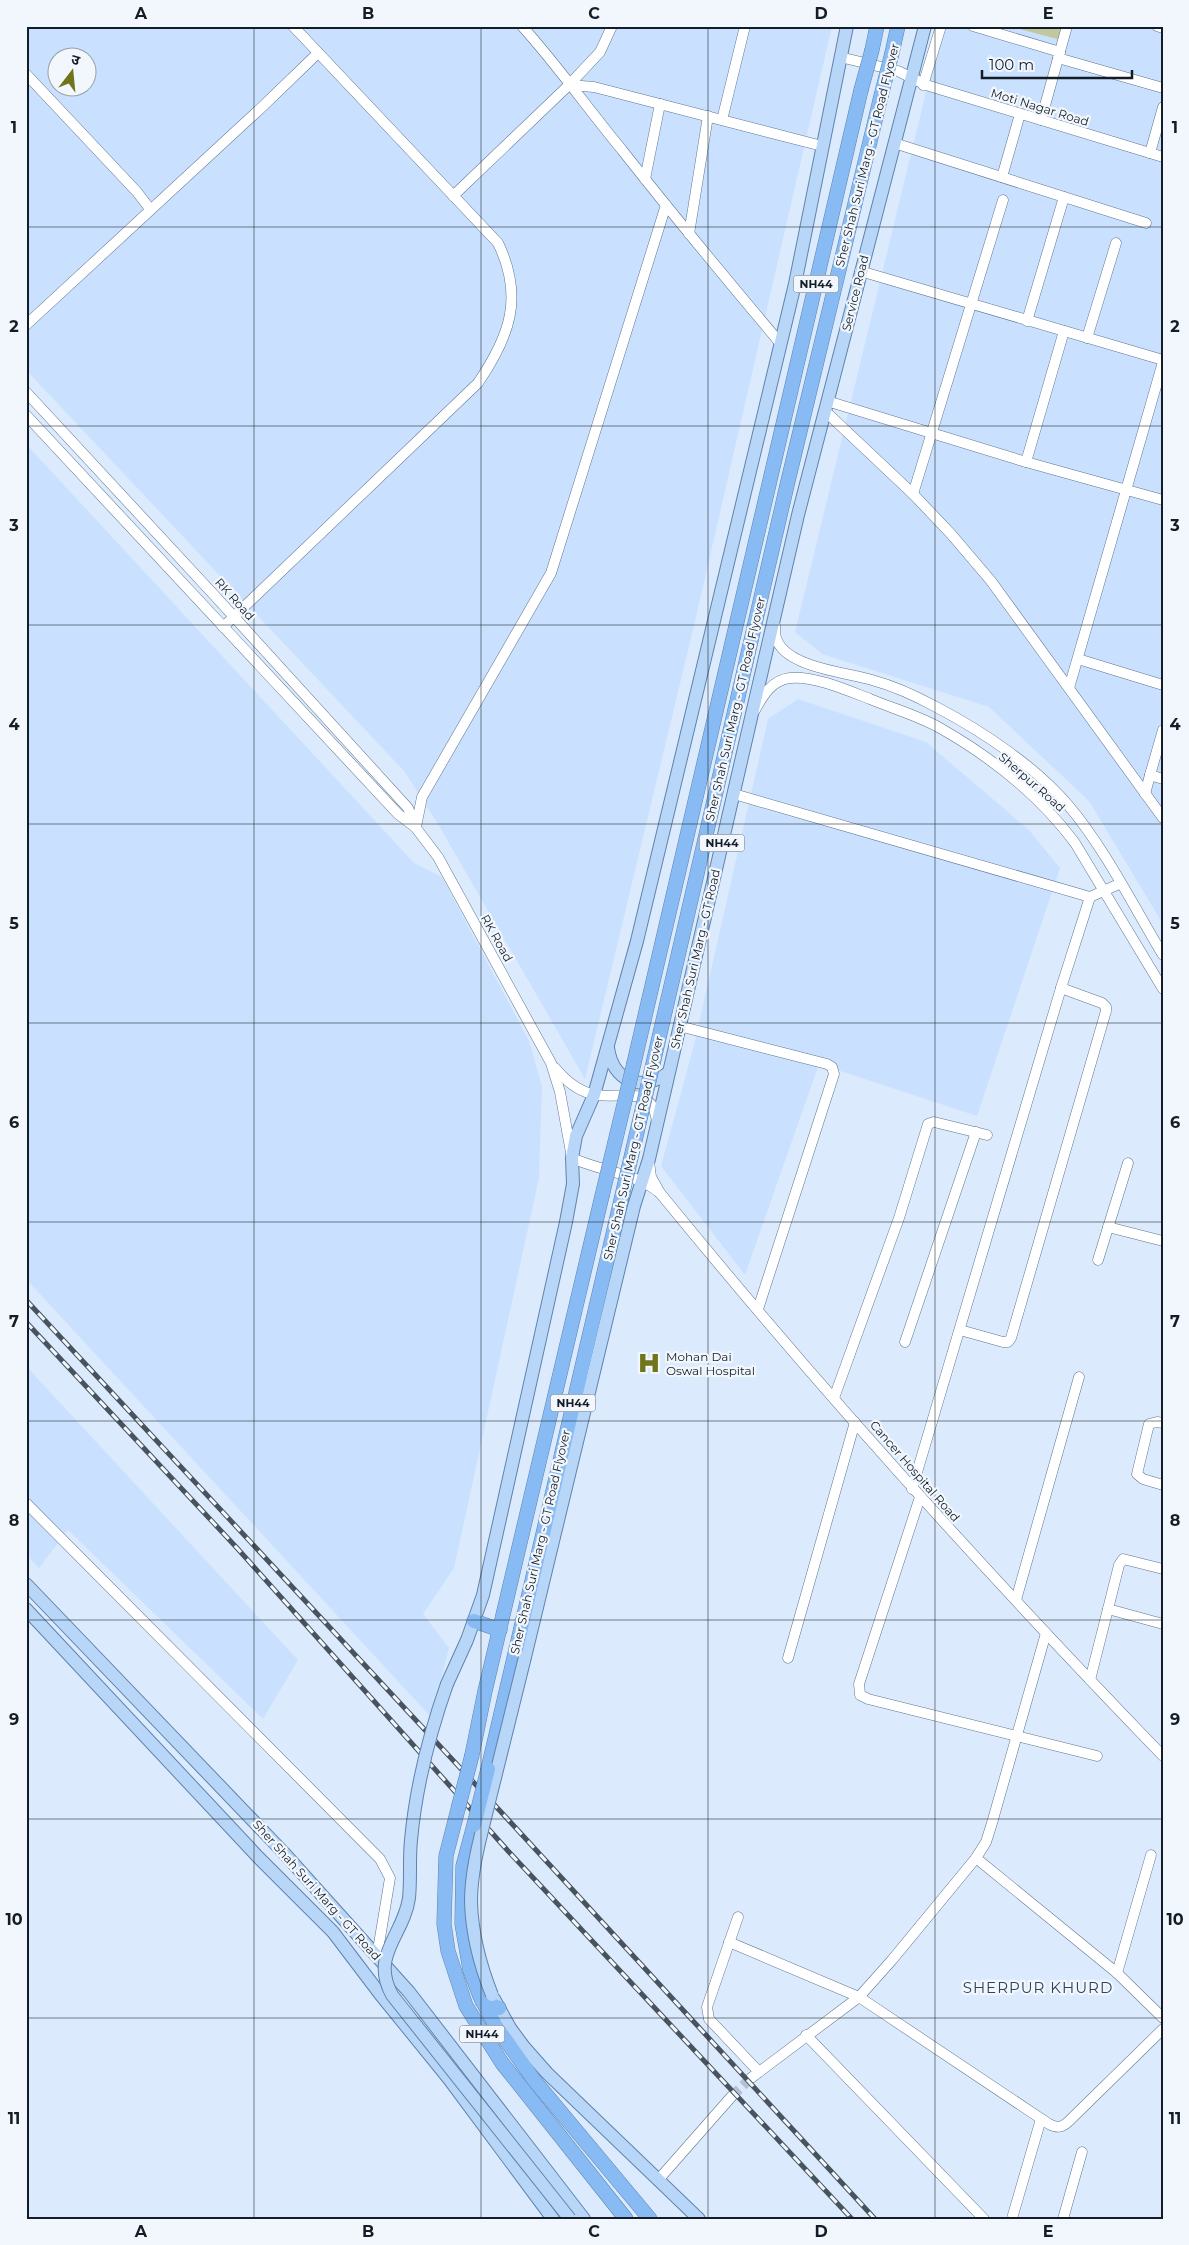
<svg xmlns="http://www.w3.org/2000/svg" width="1189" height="2245" font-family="Montserrat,'Noto Sans Devanagari',sans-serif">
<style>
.built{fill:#c9e1fe;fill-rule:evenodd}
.green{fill:#c3c79c}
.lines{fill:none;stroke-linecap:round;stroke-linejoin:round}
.minor-tunnel{stroke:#b3c2d2;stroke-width:10;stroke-dasharray:10 5;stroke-linecap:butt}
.minor-casing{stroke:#5f7590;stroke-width:11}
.major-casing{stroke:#5f83ac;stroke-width:14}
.highway-casing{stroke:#5f83ac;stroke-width:15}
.minor{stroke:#fff;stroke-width:10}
.major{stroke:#b8d6f8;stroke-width:12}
.highway{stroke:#88baf4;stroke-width:14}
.rail-casing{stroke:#48535f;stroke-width:5}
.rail{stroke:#f2f7fd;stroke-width:3;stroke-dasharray:9;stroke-linecap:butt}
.major-bridge-casing{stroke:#5f83ac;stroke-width:14;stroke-linecap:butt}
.highway-bridge-casing{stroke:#5f83ac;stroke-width:15;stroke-linecap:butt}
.major-bridge{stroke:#b8d6f8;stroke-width:12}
.highway-bridge{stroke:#88baf4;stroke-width:14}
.grid{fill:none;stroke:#141d27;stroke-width:1;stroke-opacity:0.55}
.labels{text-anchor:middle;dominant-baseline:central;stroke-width:4.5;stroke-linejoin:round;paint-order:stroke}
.shield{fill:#f2f7fd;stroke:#575e67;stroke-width:1}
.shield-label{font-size:11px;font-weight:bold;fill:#141d27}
.street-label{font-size:12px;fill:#141d27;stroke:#f2f7fd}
.poi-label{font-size:12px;fill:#141d27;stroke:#f2f7fd;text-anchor:start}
.quarter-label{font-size:15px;letter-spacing:1px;fill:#2e425a;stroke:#f2f7fd}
.neatline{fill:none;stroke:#141d27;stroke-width:2}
.grid-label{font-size:16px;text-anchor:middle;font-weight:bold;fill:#141d27}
</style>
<rect width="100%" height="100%" fill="#dbebfd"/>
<!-- built -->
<g class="built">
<path d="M26 26H832L696 617 585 1079 438 824 404 771 26 370ZM58 58H88V88H58Z"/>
<polygon points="942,26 1163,26 1163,924 1089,801 989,707 822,654 795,632"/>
<polygon points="26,444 414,863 442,877 529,1041 542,1086 539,1178 454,1568 423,1614 449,1648 431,1717 26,1279"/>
<polygon points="798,699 926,742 1029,830 1060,868 977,1116 819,1064 745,1275 661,1166 694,1045 768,719"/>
<polygon points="26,1366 298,1660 263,1719 68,1530 39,1568 26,1555"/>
</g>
<!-- green -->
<polygon class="green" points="1008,26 1064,26 1061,40"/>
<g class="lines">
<!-- minor-tunnel -->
<polyline class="minor-tunnel" points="732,2096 751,2078"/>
<defs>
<g id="minor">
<path d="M522 26C558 66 588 109 622 150 674 216 727 280 781 344"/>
<polyline points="973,26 1060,52"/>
<polyline points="1157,26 1163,28"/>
<polyline points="840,57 898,71 926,85 1163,157"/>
<polyline points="1058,58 1163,88"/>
<polyline points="26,74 137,192 150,209"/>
<polyline points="569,85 594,87 822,146"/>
<polyline points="923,85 941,26"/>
<polyline points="722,120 745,26"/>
<polyline points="1041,120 1067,26"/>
<polyline points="894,143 1146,223"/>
<polyline points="1150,153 1163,107"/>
<polyline points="1002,177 1020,114"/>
<polyline points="645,179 660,104"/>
<polyline points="453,196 569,85 600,52 612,26"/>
<polyline points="689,234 708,116"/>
<polyline points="860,271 1163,360"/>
<polyline points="1027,321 1064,197"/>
<polyline points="26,325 262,107 318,53"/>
<polyline points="1087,338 1116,243"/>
<path d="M26 392 215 596 408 808 416 828 438 857 551 1063 560 1092 572 1158C600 1171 638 1174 660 1193"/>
<polyline points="827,401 1026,462 1163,500"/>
<polyline points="825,411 913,494 951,534 991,581 1163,818"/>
<polyline points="26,415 398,814 415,827"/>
<polyline points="1026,462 1064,331"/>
<polyline points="913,494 1003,200"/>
<path d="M775 626C775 634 775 640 781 647 797 668 848 673 872 680 894 686 918 697 938 708 982 731 1036 767 1068 805 1104 847 1134 907 1163 955"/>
<path d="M223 627 478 383C510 336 524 297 498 243L293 26"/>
<polyline points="1078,659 1163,685"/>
<polyline points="1069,688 1163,362"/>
<path d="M755 710C763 695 772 680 790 678 813 675 849 691 870 699 894 709 919 716 940 728 991 757 1040 796 1075 843L1163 989"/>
<polyline points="1150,775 1163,730"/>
<polyline points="734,794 1090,897 1119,884"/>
<polyline points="1145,794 1150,775 1163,779"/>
<polyline points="416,827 422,797 551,573 666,205"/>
<polyline points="679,1026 827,1064 832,1067 834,1074 758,1309"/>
<path d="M555 1068C565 1080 576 1090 592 1094 617 1101 654 1082 657 1123"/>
<path d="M649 1162 651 1177 660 1193C819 1388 988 1575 1163 1756"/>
<polyline points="1108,1227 1163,1241"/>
<polyline points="1098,1260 1128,1163"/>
<polyline points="960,1330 1003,1342 1008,1342 1011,1338 1106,1011 1106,1007 1102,1003 1061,988"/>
<polyline points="905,1342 976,1132"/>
<polyline points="834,1398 899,1218 928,1124 934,1122 987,1135"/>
<polyline points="1163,1423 1157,1422 1149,1424 1137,1474 1143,1479 1163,1485"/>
<polyline points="912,1489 1061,988 1090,897"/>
<polyline points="920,1497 859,1684 860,1695 868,1699 1097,1756"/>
<polyline points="26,1503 380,1859 390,1878 377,1956"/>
<polyline points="1163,1569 1123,1559 1119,1565 1108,1609 1163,1624"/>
<polyline points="1016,1600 1079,1377"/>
<polyline points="1046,1633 992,1823 986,1842 976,1858 1117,1973 1163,2018"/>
<polyline points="788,1658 855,1422"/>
<polyline points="1090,1680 1108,1609"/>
<path d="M976 1858 892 1960 859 1997 1049 2124C1057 2128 1061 2128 1068 2122L1163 2029"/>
<polyline points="738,1917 707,2007 709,2019 759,2072"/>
<polyline points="729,1942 859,1997"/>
<polyline points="1117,1973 1151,1855"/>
<polyline points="806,2035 984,2219"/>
<polyline points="751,2078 859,1997"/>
<polyline points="659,2179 732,2096"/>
<polyline points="1013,2215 1041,2119"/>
<polyline points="1063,2219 1082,2152"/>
</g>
<g id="major">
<path d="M608 1048C613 1081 641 1093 668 1073"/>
<polyline points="26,1584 284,1853 409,1992 584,2219"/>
<polyline points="26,1609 258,1857 333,1932 380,1994 449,2079 553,2219"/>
<polyline points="525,1657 634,1206 649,1159 798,515 925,26"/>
<polyline points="447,1684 467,1640 483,1595 566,1222 573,1184 572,1158 576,1136 594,1095 637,941 795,284 847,26"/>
<polyline points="494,1999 510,2028 524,2047 547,2073 699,2219"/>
</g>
<g id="highway">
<polyline points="872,50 877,26"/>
<polyline points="892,53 898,26"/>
<polyline points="634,1063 861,90"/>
<polyline points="652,1068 788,481 881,96"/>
<polyline points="474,1621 500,1630"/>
<polyline points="472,1755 485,1691 602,1196"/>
<polyline points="488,1769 621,1200"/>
<polyline points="458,1809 446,1856 444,1924 448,1951 466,2006 502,2063 626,2219"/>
<polyline points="474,1825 463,1866 462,1924 470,1970 480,1996 495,2025 534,2080 650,2219"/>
<polyline points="482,2001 499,2008"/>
</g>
</defs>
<!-- minor casing -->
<use href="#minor" class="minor-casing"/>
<!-- major casing -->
<use href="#major" class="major-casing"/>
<!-- highway casing -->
<use href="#highway" class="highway-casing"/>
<!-- minor -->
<use href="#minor" class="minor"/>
<!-- major -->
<use href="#major" class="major"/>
<!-- highway -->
<use href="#highway" class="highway"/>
<defs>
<g id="rail">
<polyline points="26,1300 502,1813 875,2219"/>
<polyline points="26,1322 237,1548 509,1852 852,2219"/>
</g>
</defs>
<!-- rail casing -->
<use href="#rail" class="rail-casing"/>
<!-- rail -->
<use href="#rail" class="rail"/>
<defs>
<g id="major-bridge">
<path d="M447 1684C429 1735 416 1786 411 1840 409 1859 411 1879 409 1898 404 1935 370 1955 392 1995L570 2219"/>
<path d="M492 1995C480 1965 472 1934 471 1902 471 1867 482 1832 490 1798 502 1751 513 1704 525 1657"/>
</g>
<g id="highway-bridge">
<polyline points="861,90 872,50"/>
<polyline points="881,96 892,53"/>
<polyline points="602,1196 634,1063"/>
<polyline points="621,1200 652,1068"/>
<polyline points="458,1809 472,1755"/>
<polyline points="474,1825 488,1769"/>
</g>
</defs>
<!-- major-bridge casing -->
<use href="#major-bridge" class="major-bridge-casing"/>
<!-- highway-bridge casing -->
<use href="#highway-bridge" class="highway-bridge-casing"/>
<!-- major-bridge -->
<use href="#major-bridge" class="major-bridge"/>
<!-- highway-bridge -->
<use href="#highway-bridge" class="highway-bridge"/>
</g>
<!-- grid -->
<path class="grid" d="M254 26V2219M481 26V2219M708 26V2219M935 26V2219M26 227H1163M26 426H1163M26 625H1163M26 824H1163M26 1023H1163M26 1222H1163M26 1421H1163M26 1620H1163M26 1819H1163M26 2018H1163"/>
<!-- icons -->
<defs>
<symbol id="hospital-bare" viewBox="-9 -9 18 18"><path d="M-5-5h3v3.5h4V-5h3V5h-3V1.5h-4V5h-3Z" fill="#70751c" stroke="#f2f7fd" stroke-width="2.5" paint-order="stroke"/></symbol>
</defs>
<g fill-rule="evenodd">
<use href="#hospital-bare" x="633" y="1347" width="32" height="32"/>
</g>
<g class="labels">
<!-- shield labels -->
<g class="shield">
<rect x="793.5" y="275.5" width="45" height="17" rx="4"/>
<rect x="699.5" y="834.5" width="45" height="17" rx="4"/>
<rect x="550.5" y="1394.5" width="45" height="17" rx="4"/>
<rect x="459.5" y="2025.5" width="45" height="17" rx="4"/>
</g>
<g class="shield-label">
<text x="816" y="284">NH44</text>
<text x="722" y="843">NH44</text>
<text x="573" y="1403">NH44</text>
<text x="482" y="2034">NH44</text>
</g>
<!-- street labels -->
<g class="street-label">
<text transform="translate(1040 107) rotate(17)">Moti Nagar Road</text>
<text transform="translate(867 155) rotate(-76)">Sher Shah Suri Marg - GT Road Flyover</text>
<text transform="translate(855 293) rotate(-76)">Service Road</text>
<text transform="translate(235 599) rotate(48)">RK Road</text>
<text transform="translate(735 709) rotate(-77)">Sher Shah Suri Marg - GT Road Flyover</text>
<text transform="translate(1032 782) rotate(41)">Sherpur Road</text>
<text transform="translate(497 938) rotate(61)">RK Road</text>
<text transform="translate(695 959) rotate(-77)">Sher Shah Suri Marg - GT Road</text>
<text transform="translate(633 1148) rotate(-77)">Sher Shah Suri Marg - GT Road Flyover</text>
<text transform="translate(915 1471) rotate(49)">Cancer Hospital Road</text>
<text transform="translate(540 1542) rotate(-77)">Sher Shah Suri Marg - GT Road Flyover</text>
<text transform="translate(317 1890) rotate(48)">Sher Shah Suri Marg - GT Road</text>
</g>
<!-- poi labels -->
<g class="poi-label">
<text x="666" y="1356">Mohan Dai<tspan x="666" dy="14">Oswal Hospital</tspan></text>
</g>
<!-- quarter labels -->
<g class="quarter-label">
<text x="1038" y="1987">SHERPUR KHURD</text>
</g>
</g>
<!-- border -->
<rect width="1189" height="2245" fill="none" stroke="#f2f7fd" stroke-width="55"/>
<!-- north arrow -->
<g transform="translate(72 72) rotate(16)"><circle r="24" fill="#f2f7fd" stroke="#99a0a7"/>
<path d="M0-4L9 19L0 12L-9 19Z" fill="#70751c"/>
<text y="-8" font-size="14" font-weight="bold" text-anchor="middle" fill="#141d27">उ</text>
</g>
<!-- scale -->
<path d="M982 70v8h150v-8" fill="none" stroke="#141d27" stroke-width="2.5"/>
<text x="989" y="70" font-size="15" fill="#141d27" stroke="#f2f7fd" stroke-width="4" paint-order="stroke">100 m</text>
<rect x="28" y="28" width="1134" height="2190" class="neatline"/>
<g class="grid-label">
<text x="141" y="19">A</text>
<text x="368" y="19">B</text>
<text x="594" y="19">C</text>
<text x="821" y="19">D</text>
<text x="1048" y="19">E</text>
<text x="14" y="133">1</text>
<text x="1175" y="133">1</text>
<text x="14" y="332">2</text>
<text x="1175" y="332">2</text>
<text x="14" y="531">3</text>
<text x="1175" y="531">3</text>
<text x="14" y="730">4</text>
<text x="1175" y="730">4</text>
<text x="14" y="929">5</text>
<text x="1175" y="929">5</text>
<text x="14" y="1128">6</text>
<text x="1175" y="1128">6</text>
<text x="14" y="1327">7</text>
<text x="1175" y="1327">7</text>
<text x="14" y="1526">8</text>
<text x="1175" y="1526">8</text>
<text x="14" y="1725">9</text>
<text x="1175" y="1725">9</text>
<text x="14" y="1925">10</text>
<text x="1175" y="1925">10</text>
<text x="14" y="2124">11</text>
<text x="1175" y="2124">11</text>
<text x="141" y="2237">A</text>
<text x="368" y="2237">B</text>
<text x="594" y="2237">C</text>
<text x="821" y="2237">D</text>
<text x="1048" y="2237">E</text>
</g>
</svg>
